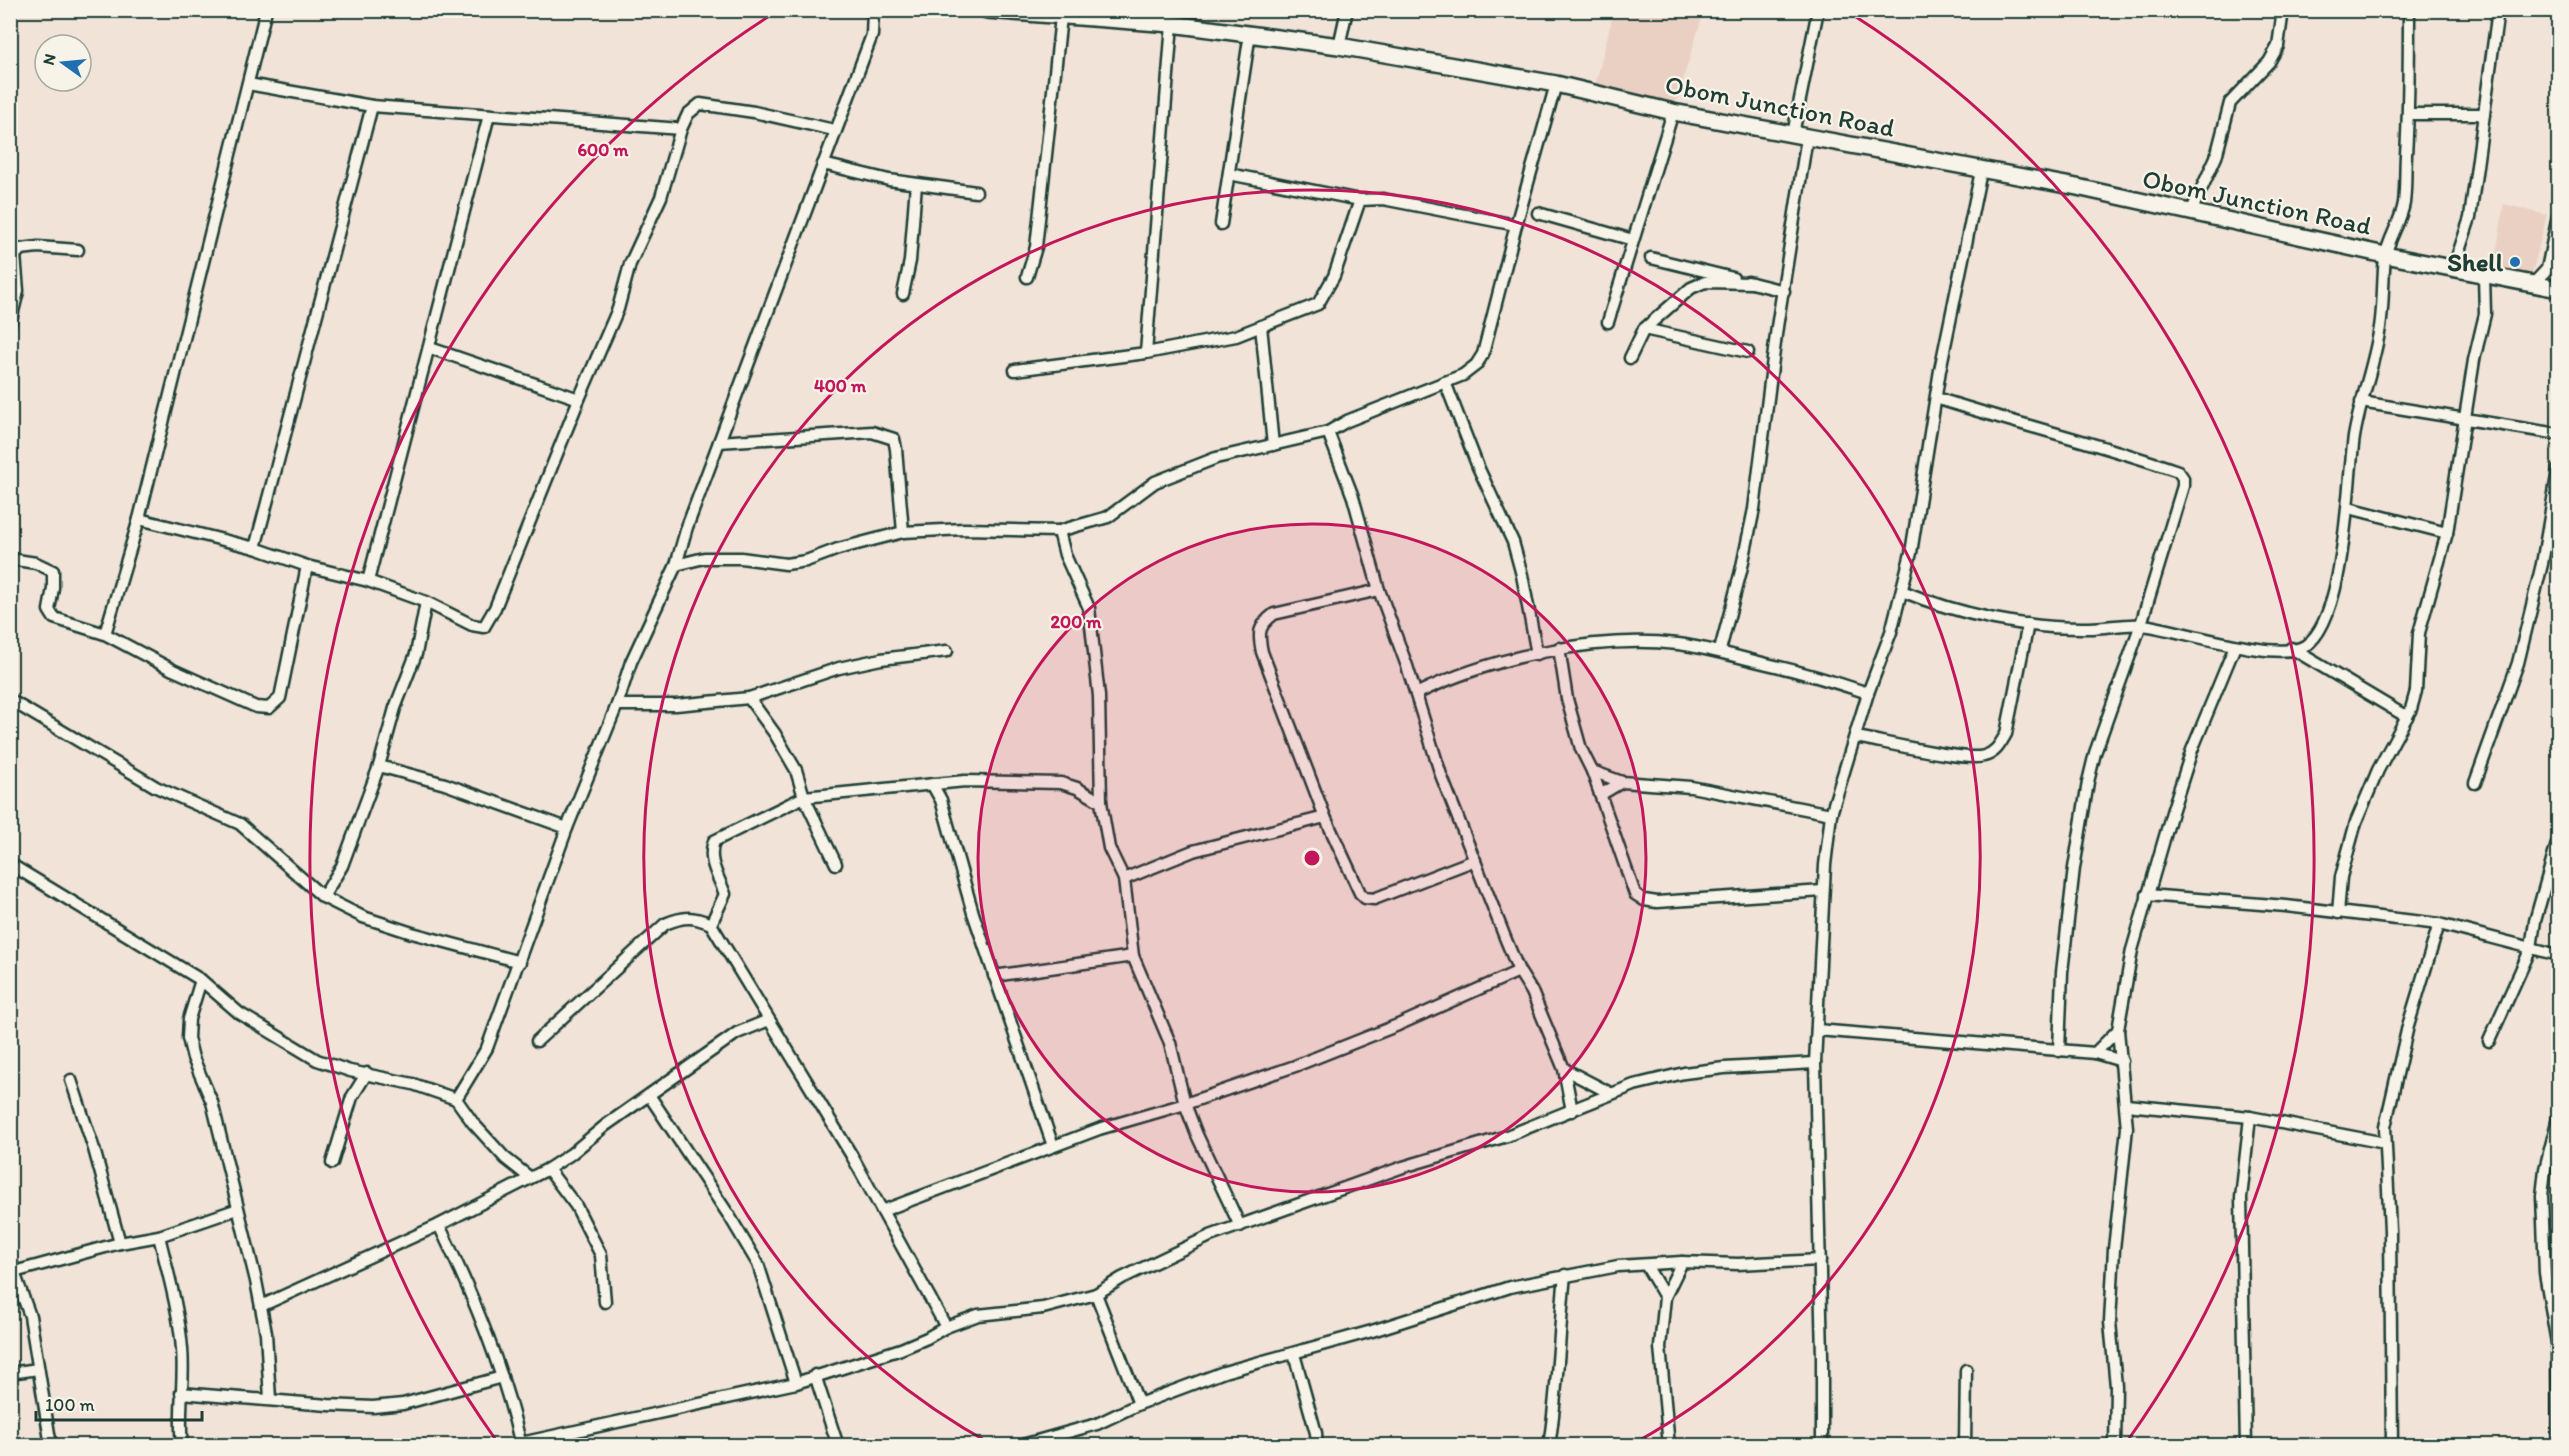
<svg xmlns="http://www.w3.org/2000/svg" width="2569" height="1456" font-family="Itim,sans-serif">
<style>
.built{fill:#ead0c3}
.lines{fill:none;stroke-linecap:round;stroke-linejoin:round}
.minor-casing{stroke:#1f3d34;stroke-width:15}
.secondary-casing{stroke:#1f3d34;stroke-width:20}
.minor{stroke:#f7f3e8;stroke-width:10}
.secondary{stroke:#f7f3e8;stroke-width:15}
.ring{fill:none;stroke:#c2185b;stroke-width:3}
.poi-dot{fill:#1f6fb2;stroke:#f7f3e8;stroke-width:2}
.labels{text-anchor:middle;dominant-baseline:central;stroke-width:4.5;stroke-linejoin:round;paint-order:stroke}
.street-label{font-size:26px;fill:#1f3d34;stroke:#f7f3e8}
.poi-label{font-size:26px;font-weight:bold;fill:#1f3d34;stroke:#f7f3e8;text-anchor:end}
.centre{fill:#c2185b;stroke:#f7f3e8;stroke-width:3}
.ring-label{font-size:18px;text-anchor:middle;font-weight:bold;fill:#c2185b;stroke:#f7f3e8;stroke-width:4.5;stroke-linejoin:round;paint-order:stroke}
</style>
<rect width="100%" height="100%" fill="#f1e3d7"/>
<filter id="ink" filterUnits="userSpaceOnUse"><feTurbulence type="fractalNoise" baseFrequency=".0167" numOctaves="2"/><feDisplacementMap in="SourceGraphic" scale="12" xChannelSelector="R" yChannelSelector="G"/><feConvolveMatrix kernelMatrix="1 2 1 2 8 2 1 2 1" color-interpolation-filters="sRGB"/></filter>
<g filter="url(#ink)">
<!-- built -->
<g class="built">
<polygon points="1614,11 1704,11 1675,106 1595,86"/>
<polygon points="2504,204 2547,215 2530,281 2493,274"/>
</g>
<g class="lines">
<defs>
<g id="minor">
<polyline points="1339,46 1347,10"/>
<polyline points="248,84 372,106 681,129"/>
<polyline points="2409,114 2484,114"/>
<polyline points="1793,134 1818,10"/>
<polyline points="823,164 889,180 976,192"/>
<polyline points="1229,174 1360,200"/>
<polyline points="2191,212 2216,157 2230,103 2269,62 2278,46 2283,10"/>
<polyline points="1538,213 1633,240"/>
<polyline points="1221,224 1250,33"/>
<polyline points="10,253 15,255 18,291 10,324"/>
<polyline points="15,255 21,249 38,247 78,250"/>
<polyline points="1651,258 1733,278"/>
<polyline points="2453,269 2470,218 2498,10"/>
<polyline points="1027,277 1036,247 1061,17"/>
<polyline points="1748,282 1784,291"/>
<polyline points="2534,283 2547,269 2558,216"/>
<polyline points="903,294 910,261 916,184"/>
<polyline points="1608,322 1673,112"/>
<polyline points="1261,326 1273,445"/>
<polyline points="1644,329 1748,352"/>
<polyline points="430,348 579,399"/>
<polyline points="1146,353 1172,24"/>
<polyline points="1630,358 1644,329 1691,288 1705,282 1752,283"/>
<polyline points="1015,370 1146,353 1236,336 1318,304 1334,276 1360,200 1383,199 1516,225"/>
<polyline points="1445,382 1478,467 1513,542 1522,575 1537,654"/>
<path d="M1936 398C2016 424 2098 443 2178 471L2183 478V486L2141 624 2095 753 2088 782 2074 868 2062 972 2059 1051"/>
<polyline points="2361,402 2558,434"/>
<polyline points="1328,432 1353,497 1379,590 1407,666 1441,775 1506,940 1519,971 1532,992 1564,1069 1572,1111"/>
<polyline points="719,442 872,432 894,439 896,449 903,532"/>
<polyline points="2349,508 2447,533"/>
<polyline points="139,519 255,548 307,566 368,581 426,602 472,625 484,627 495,608 579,399 618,309 630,264 661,197 681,129 688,114 700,104 754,112 834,130"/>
<polyline points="1059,531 1065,555 1089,608 1099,696 1101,802 1109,848 1124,879 1133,956 1170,1043 1185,1104 1197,1135 1240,1226"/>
<polyline points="255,548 372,106"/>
<polyline points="10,559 36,563 53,571 53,588 49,610 54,618 105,634 173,670 256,707 269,708 280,698 307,566"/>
<polyline points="676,565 704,558 741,558 786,564 806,561 838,549 903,532 964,529 1059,531 1108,517 1155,482 1216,458 1328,432 1347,421 1463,375 1476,365 1483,354 1516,225 1556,84"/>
<polyline points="368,581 489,115"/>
<path d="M1379 590 1274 614C1258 626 1258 633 1262 652L1325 817 1360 893 1365 898 1374 899 1475 860"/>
<path d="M1902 591C1960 615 2026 629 2089 628 2107 628 2126 623 2143 625 2177 629 2277 663 2305 646 2346 620 2347 483 2354 437 2360 401 2373 368 2379 333 2384 309 2382 283 2385 258 2388 239 2401 222 2404 203 2406 187 2405 171 2406 155 2409 107 2409 59 2409 10"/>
<polyline points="105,634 139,519 266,10"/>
<polyline points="1559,648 1567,699 1581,749 1592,771 1635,894 1644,900 1657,902 1823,891"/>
<polyline points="2291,648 2407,717"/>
<polyline points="1720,650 1741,571 1754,509 1777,327 1807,137"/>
<path d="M1416 694C1489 658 1596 634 1678 644 1709 648 1737 657 1767 664 1802 672 1835 682 1868 693"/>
<polyline points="749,698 775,734 796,770 804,797 836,864"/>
<polyline points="10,700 156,787 240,824 323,897 363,917 412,933 520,962"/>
<polyline points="617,705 676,705 749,698 839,668 881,659 947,651"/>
<path d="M1856 737C1880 741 1966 762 1984 756 1996 753 2000 744 2006 734L2028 624"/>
<polyline points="379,766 445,784 567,828"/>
<polyline points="1592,771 1622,782 1691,787 1831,814"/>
<polyline points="2475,783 2518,663 2542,564 2558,470"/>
<polyline points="932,784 941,800 973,913 1053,1146"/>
<polyline points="1600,795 1622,782"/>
<polyline points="10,864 201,980 239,1013 317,1060 350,1071 413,1084 456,1099 473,1123 505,1158 529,1177"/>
<polyline points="1124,879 1193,851 1325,817"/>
<polyline points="2147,895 2286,906 2439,924 2558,955"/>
<polyline points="323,897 342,866 379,766 395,708 416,654 426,602"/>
<polyline points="2338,913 2341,877 2356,822 2378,770 2411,709 2416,691 2419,633 2447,533 2474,360 2485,314 2484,276"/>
<path d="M711 924 725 894C718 875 707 861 714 841L804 797 965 781 1061 783 1077 788 1101 802"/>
<polyline points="994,976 1133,956"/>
<polyline points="201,980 189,1019 188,1038 193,1058 212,1102 256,1281 266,1333 270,1399"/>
<polyline points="1817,1030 2095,1053 2122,1061"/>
<path d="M537 1041 665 924C684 916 693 916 711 924L852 1156 946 1327"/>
<polyline points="2489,1041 2531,948 2535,921 2558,840"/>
<polyline points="2095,1053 2118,1030"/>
<polyline points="1564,1069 1610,1093"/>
<polyline points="71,1080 94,1149 120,1243"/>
<polyline points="649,1095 730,1217 758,1264 796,1383"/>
<polyline points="456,1099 487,1048 567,828 617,705 631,662 676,565 687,527 872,35 873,10"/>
<polyline points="2126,1105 2250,1117 2385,1143"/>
<polyline points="332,1163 352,1097 367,1073"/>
<polyline points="548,1169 576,1206 601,1255 605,1302"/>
<polyline points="882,1211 1099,1129 1185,1104 1295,1066 1398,1025 1519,971"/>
<path d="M439 1225C473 1295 504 1369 521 1446"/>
<path d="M159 1236C168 1273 179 1311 182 1349 185 1381 178 1413 182 1446"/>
<polyline points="10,1256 14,1272 30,1316 51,1446"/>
<polyline points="1646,1265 1665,1297"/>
<polyline points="14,1272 120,1243 159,1236 238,1209"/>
<polyline points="1096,1294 1139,1404"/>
<polyline points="261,1306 439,1225 548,1169 571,1154 606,1125 737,1033 769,1020"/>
<polyline points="1294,1354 1316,1433 1317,1446"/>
<polyline points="10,1373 38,1369"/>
<polyline points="815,1375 838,1446"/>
<polyline points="181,1393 328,1405 373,1407 403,1404 502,1377"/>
<polyline points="521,1443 796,1383 901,1349 927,1338 946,1327 978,1315 1043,1308 1096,1294 1122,1278 1210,1236 1403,1167 1507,1136 1634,1085 1684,1073 1724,1068 1815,1063"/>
<polyline points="1026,1444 1097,1424 1139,1404 1224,1372 1372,1331 1510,1287 1618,1266 1682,1262 1738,1264 1820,1260"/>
<path d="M1549 1446C1558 1389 1559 1332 1565 1275"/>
<polyline points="1669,1446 1660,1347 1665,1297 1682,1262"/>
<polyline points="1822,1446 1822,1356 1815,1063 1825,865 1831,814 1868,693 1891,632 1911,553 1940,370 1980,176 1974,167"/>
<polyline points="1965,1446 1966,1370"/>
<polyline points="2115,1446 2116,1386 2110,1322 2114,1249 2127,1128 2118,1030 2132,950 2172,812 2192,750 2235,646"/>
<polyline points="2246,1446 2241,1198 2250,1117"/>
<polyline points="2392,1446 2390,1231 2385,1127 2408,1026 2439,924"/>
<polyline points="2558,1446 2557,1343 2545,1273 2542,1196 2545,1169 2558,1118"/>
</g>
<polyline id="secondary" points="987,10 1172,24 1339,46 1556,84 1673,112 2077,187 2385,255 2558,289"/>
</defs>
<!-- minor casing -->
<use href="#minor" class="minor-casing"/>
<!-- secondary casing -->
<use href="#secondary" class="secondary-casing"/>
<!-- minor -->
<use href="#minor" class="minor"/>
<!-- secondary -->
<use href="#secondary" class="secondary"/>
</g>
</g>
<!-- distance rings -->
<circle cx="1312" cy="858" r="334" fill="#c2185b" fill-opacity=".12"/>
<g class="ring">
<circle cx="1312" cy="858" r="334"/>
<path d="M993 1445A668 668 0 1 1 1631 1445"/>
<path d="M496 1440A1002 1002 0 0 1 774 13M1850 13A1002 1002 0 0 1 2128 1440"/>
</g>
<!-- markers -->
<circle class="poi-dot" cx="2515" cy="262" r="6"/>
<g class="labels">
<!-- street labels -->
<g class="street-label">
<text transform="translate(1780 106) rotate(11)">Obom Junction Road</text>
<text transform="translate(2257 202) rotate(12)">Obom Junction Road</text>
</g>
<!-- poi labels -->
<g class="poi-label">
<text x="2503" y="262">Shell</text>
</g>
</g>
<circle cx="1312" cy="858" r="9" class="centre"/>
<g class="ring-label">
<text x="603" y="156">600 m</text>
<text x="840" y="392">400 m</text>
<text x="1076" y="628">200 m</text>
</g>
<!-- margin -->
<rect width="2569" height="1456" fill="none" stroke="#f7f3e8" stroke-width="36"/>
<rect x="18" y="18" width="2533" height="1420" fill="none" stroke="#1f3d34" stroke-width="2" filter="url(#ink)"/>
<!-- north arrow -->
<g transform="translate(63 63) rotate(285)"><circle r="28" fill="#f7f3e8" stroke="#a1aaa0" stroke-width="1.5"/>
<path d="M0-4.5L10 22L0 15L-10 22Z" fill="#1f6fb2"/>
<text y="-9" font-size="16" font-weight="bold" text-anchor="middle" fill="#1f3d34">N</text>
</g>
<!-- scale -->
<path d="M36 1411v9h166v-9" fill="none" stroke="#1f3d34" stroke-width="3"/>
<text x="45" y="1411" font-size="18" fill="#1f3d34" stroke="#f7f3e8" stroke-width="4.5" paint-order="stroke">100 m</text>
</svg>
